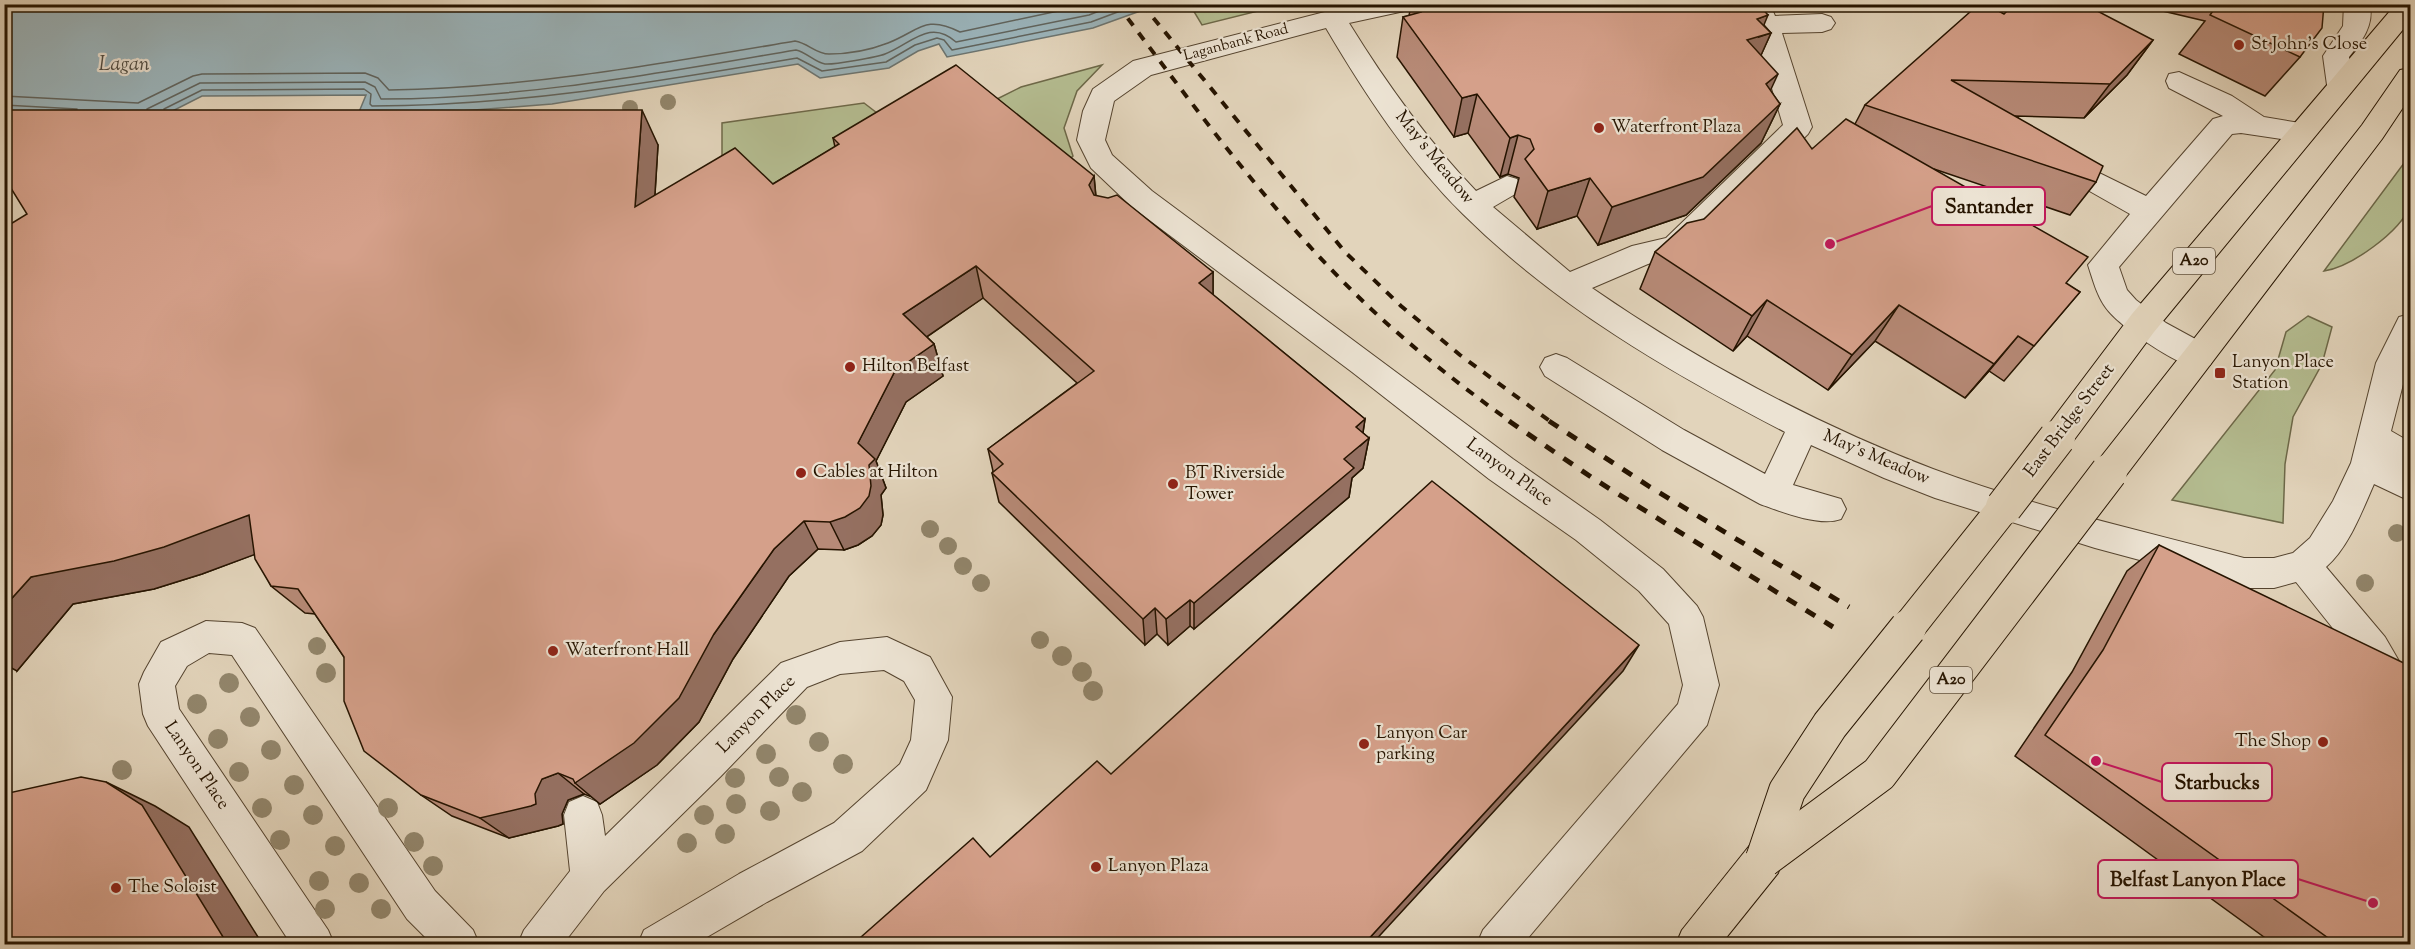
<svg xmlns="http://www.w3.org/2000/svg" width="2415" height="949" font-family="'Sorts Mill Goudy',serif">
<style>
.green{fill:#b4bc90;stroke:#6d6848;stroke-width:1.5}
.water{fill:#9bb5bc;stroke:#6c7571;stroke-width:1.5}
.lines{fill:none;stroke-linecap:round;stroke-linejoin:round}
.shore{stroke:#60645e;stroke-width:1.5}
.minor-casing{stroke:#55442f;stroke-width:2}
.major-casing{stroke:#261400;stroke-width:2}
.minor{fill:#ece3d3;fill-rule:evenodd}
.major{fill:#e2d4bb;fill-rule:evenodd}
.rail-far1{stroke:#261400;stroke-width:4;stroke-dasharray:9 9;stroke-linecap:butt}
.rail{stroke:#261400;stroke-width:5;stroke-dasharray:11 11;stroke-linecap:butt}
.major-bridge-casing{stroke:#261400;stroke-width:38;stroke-linecap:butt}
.major-bridge{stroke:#e2d4bb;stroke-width:36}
.tree{fill:#92866c}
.wall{fill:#b78a77;stroke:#261400;stroke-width:1.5}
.shaded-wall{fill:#957061;stroke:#261400;stroke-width:1.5}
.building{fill:#d5a08a;stroke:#261400;stroke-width:1.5}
.poi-dot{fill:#8f2418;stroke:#ece3d3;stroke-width:2}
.labels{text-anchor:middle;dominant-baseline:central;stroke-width:4.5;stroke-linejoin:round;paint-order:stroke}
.far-street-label{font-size:15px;fill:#261400;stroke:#ece3d3}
.shield{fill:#ece3d3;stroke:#61523f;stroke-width:1.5}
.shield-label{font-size:16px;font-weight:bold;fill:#261400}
.poi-label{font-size:18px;fill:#261400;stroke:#ece3d3;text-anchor:start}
.street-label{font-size:18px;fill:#261400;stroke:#ece3d3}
.water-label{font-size:20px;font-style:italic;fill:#4f4c42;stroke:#ece3d3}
.leader{fill:none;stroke:#c2185b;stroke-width:2}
.callout-dot{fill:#c2185b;stroke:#ece3d3;stroke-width:2}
.callout{fill:#ece3d3;stroke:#c2185b;stroke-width:2}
.callout-label{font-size:20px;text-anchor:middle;font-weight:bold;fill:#261400}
</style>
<rect width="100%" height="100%" fill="#e2d4bb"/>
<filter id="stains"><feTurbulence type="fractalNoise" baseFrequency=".00333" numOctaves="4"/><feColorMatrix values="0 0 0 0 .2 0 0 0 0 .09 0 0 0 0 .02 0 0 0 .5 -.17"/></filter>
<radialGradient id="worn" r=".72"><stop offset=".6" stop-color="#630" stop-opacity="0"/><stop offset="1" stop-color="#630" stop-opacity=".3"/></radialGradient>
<!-- green -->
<g class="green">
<polygon points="1190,5 1282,5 1202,25"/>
<polygon points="1102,65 1077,91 1064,128 1073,156 1067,162 997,99 1021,87"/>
<polygon points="864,103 890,123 782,191 722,163 722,123"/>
<path d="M2410 155C2411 168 2414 194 2410 206 2400 232 2351 267 2324 271Z"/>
<polygon points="2308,316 2332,327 2322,364 2293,417 2285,464 2283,523 2172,500 2275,370 2286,332"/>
</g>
<!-- water -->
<polygon class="water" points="4,5 1157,5 1093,28 947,57 939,44 918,51 889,68 820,78 798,64 552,104 435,113 359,112 366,95 202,96 143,126 5,118"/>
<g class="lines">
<!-- shore -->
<g class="shore">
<path d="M4 96 138 103 193 76 202 74 365 73 378 78 389 90C526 88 660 64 795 41 808 43 816 54 829 54 849 54 870 50 888 43 919 31 925 14 960 32L1091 4"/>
<polyline points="4,105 77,109"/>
<path d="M147 109 200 83 365 82 375 87 381 99C522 99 658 73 796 50 806 52 816 63 825 64 833 65 878 57 885 54 911 44 930 18 956 42L1089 15 1117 4"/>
<path d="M164 109 202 90 364 89 371 94 370 104 372 106C516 106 656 82 797 58L822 71 886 62 915 45 937 38 944 40 952 50 1091 22 1139 4"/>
</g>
<defs>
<g id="minor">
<path d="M1356 4H1413L1409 10 1349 23C1386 83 1427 140 1476 191L1507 176 1517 179 1521 186 1517 193 1493 207 1570 272 1632 246 1666 238 1783 125 1753 25 1744 4H1770L1775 16 1822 14 1831 17 1835 23 1831 29 1822 32 1782 33 1812 127 1808 134 1685 255 1648 264 1592 288C1696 360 1815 424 1933 469 2034 507 2140 530 2244 558H2274L2293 553 2310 538 2333 501 2351 463 2376 363 2399 317 2410 314V357L2391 431 2410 442V501L2374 484C2362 511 2349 547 2326 567L2385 637 2410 680V729L2397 724 2359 661 2296 582 2274 588H2244L2095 548 1935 498 1884 478 1811 445 1793 485 1841 499 1846 509 1841 519C1820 527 1782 512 1760 504L1662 450 1545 376 1540 367 1545 358 1556 354 1567 358 1684 430 1765 474 1785 432C1669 372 1556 306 1463 214 1409 161 1365 94 1326 28L1151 75 1114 101 1105 140 1112 155 1152 191 1513 459 1600 520 1663 569 1697 606 1703 617 1719 685 1707 725 1523 944H1477L1483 930 1678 704 1683 685 1669 624 1639 591 1576 540 1489 479 1352 372 1132 207 1091 168 1077 140 1083 111 1093 89 1133 61Z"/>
<path d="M2344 4H2370C2374 26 2362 41 2349 57L2355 85 2351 92 2341 94 2331 92 2327 85 2323 56 2343 26Z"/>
<path d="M2179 72 2232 96 2264 117 2312 125 2316 132 2312 139 2302 142 2241 133 2232 134 2119 267 2127 290 2136 300 2166 323 2210 347 2215 356 2210 365C2205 366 2201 369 2197 368 2175 364 2119 326 2106 308 2097 296 2093 280 2088 265L2130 214 2077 184 2073 177 2077 170 2087 167 2146 196 2213 119 2223 116 2169 88 2166 81 2169 74Z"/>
<polygon points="206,621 242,623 255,628 435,891 473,930 479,944 432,944 407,919 232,655 209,653 187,666 175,686 179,709 328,930 334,944 291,944 148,726 143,714 139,684 144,672 161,642"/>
<polygon points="887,637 930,657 952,697 948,740 926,790 862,851 767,902 695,944 638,944 644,930 739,874 834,823 900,764 911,740 915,700 904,681 884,670 840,674 807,687 721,776 604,891 563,944 518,944 524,930 570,871 564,815 569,802 583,796 597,802 602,815 605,836 781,663 840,642"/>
</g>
<g id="major">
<polygon points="2396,4 2410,4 2410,21 2154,332 2068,448 2057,452 2046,448 2041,438 2046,428 2132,314"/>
<polygon points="2410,68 2410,97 2382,139 2121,482 2109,486 2097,482 2093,472 2097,462 2362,125 2400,70"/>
<polygon points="2004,493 2016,497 2021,507 2016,517 1920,639 1908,644 1896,639 1890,628 1896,617 1992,497"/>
<polygon points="1764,840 1778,845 1783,859 1778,873 1721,944 1676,944 1682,930 1750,845"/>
</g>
</defs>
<!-- minor casing -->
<use href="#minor" class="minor-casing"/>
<!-- major casing -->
<use href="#major" class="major-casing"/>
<!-- minor -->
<use href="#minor" class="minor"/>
<!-- major -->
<use href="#major" class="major"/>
<!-- rail-far1 -->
<g class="rail-far1">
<path d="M1117 4C1196 109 1274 217 1370 308 1414 349 1462 387 1511 422"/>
<polyline points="1142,4 1345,252 1401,306 1460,355 1551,422"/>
</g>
<!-- rail -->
<g class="rail">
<polyline points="1509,421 1594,479 1833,627"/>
<polyline points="1549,421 1650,487 1849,607"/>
</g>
<defs>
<g id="major-bridge">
<polyline points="2004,507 2057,438"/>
<polyline points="1764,859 1879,774 2109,472"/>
<polyline points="1764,859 1787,791 1830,725 1908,628"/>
</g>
</defs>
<!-- major-bridge casing -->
<use href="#major-bridge" class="major-bridge-casing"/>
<!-- major-bridge -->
<use href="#major-bridge" class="major-bridge"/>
</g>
<!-- trees -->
<g class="tree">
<circle cx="668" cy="102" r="8"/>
<circle cx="630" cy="108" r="8"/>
<circle cx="930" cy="529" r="9"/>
<circle cx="2397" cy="533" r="9"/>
<circle cx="948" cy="546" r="9"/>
<circle cx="963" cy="566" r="9"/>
<circle cx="981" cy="583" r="9"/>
<circle cx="2365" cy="583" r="9"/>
<circle cx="1040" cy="640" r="9"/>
<circle cx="317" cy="646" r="9"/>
<circle cx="1062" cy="656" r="10"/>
<circle cx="1082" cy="672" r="10"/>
<circle cx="326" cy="673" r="10"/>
<circle cx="229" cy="683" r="10"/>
<circle cx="1093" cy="691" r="10"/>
<circle cx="197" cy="704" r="10"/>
<circle cx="796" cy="715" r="10"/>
<circle cx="250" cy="717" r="10"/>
<circle cx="218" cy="739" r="10"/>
<circle cx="819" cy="742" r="10"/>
<circle cx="271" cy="750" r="10"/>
<circle cx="766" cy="754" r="10"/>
<circle cx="843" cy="764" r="10"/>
<circle cx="122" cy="770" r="10"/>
<circle cx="239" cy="772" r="10"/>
<circle cx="779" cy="777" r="10"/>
<circle cx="735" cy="778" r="10"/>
<circle cx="294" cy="785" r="10"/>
<circle cx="802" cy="792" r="10"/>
<circle cx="736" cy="804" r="10"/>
<circle cx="262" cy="808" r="10"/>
<circle cx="388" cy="808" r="10"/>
<circle cx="770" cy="811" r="10"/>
<circle cx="313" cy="815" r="10"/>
<circle cx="704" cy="815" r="10"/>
<circle cx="725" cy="834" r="10"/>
<circle cx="280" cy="840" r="10"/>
<circle cx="414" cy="842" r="10"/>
<circle cx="687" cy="843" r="10"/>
<circle cx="335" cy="846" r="10"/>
<circle cx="433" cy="866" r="10"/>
<circle cx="319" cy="881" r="10"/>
<circle cx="359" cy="883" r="10"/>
<circle cx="325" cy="909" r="10"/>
<circle cx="381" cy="909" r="10"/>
</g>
<!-- wall -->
<g class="wall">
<polygon points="1411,4 1758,4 1764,25 1771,33 1761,55 1770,90 1780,104 1761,143 1686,215 1598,245 1577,216 1537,229 1514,197 1519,178 1508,174 1500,177 1468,133 1454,137 1397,57 1403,17 1409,16"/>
<polygon points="2133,4 2324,4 2300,57 2265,96 2179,54 2205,21"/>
<polygon points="2004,14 2153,40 2127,75 2084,118 2016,116 2096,182 2070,215 1934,169 2066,284 2080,292 2004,381 1989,371 1965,398 1875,341 1828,390 1747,336 1733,351 1640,289 1655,252 1704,219 1812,149 1855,124 1865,105"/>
<polygon points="833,138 1094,176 1096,196 1213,272 1213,295 1365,419 1363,433 1369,438 1363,468 1352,478 1349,497 1194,629 1190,626 1168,645 1157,634 1145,645 999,502 992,473 993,471 988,449 1077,383 983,298 927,337 934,344 943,376 906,402 876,461 886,488 881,495 883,515 881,525 872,536 858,545 844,550 818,549 789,576 733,659 699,722 657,765 600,804 592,797 584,794 568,800 562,814 563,824 558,826 509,838 452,816 421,795 344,657 315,614 305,613 271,586 255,554 202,574 154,589 73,604 17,671 4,228 658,145 655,195 773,184 835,147"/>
<polygon points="2159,545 2410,945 2275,945 2015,756 2072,672 2127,571"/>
</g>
<!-- shaded-wall -->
<g class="shaded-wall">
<polygon points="1768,15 1759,37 1771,33 1753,73 1731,80 1757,19"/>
<polygon points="2153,40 2127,75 2084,118 2110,84"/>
<polygon points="1778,74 1760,113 1766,84"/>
<polygon points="1477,94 1468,133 1454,137 1462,98"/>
<polygon points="1780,104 1761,143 1686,215 1598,245 1612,207"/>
<polygon points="642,110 658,145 652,240 635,207"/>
<polygon points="1518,135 1508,174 1500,177 1510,138"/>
<polygon points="1094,176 1097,211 1089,185"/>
<polygon points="1590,178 1577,216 1537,229 1548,191"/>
<polygon points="976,266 983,298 913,346 903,314"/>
<polygon points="1213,272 1213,305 1199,283"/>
<polygon points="1767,300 1747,336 1733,351 1752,316"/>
<polygon points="1899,305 1875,341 1828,390 1852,355"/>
<polygon points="2018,336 1989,371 1965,398 1994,364"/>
<polygon points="934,344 943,376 906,402 876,461 886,488 881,495 883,515 881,525 872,536 858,545 844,550 830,522 858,443 895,371"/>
<polygon points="1365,419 1361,445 1369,438 1363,468 1352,478 1349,497 1194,629 1194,603 1344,459 1356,427"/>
<polygon points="249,515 283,544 202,574 154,589 73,604 17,671 4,664 4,607 31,577"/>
<polygon points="804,521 818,549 789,576 733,659 699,722 657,765 600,804 575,783 714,634 774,549"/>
<polygon points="1190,600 1190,626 1168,645 1166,619"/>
<polygon points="1155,608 1157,634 1145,645 1143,619"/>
<polygon points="1639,645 1623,671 1371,945 1363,945"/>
<polygon points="558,773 584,794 568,800 562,814 563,824 558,826 509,838 480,818 542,779"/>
<polygon points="106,782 155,806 189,827 263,945 228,945"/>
</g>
<!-- building -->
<g class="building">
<polygon points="1415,4 1758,4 1768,15 1757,19 1771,33 1747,40 1778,74 1766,84 1780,104 1703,177 1612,207 1590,178 1548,191 1525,159 1534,149 1530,139 1518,135 1510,138 1477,94 1462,98 1403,17 1421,12"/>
<polygon points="1979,4 1986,4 2004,14 2014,4 2084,4 2153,40 2110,84 1951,80 2103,166 2096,182 1865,105"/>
<polygon points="2218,4 2324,4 2322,28 2300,57 2210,15"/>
<polygon points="956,65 1094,176 1089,185 1094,195 1108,198 1117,195 1213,272 1199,283 1365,419 1356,427 1369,438 1344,459 1354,468 1194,603 1190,600 1166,619 1155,608 1143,619 992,473 1003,464 988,449 1094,371 976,266 903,314 934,344 895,371 858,443 875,459 869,465 871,486 869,496 860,508 845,517 830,522 804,521 774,549 714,634 679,698 634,743 575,783 573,779 558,773 542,779 535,794 536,804 531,806 480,818 421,795 364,751 344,701 344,657 298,589 271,586 255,559 249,515 164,547 114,561 31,577 4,607 4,228 27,214 4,177 4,110 642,110 635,207 735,148 773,184 839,144 833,138"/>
<polygon points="1846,119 2088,257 2066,283 2080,292 2034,346 2018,336 1994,364 1899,305 1852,355 1767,300 1752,316 1655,252 1687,223 1704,219 1797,128 1812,149"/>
<polygon points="1432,481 1639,645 1363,945 852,945 973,838 990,857 1097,761 1111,774"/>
<polygon points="2159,545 2410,666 2410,945 2338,945 2045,735 2103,650"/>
<polygon points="81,777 106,782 142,805 228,945 4,945 4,794"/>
</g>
<!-- markers -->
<g class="poi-dot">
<circle cx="2239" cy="45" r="6"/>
<circle cx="1599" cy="128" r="6"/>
<circle cx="850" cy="367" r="6"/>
<rect x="2214" y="367" width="12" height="12" rx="3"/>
<circle cx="801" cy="473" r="6"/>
<circle cx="1173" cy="484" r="6"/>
<circle cx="553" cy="651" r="6"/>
<circle cx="2323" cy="742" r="6"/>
<circle cx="1364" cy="744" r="6"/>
<circle cx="1096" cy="867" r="6"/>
<circle cx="116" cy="888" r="6"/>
</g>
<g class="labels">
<!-- far-street labels -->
<g class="far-street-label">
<text transform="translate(1236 43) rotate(-15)">Laganbank Road</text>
</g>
<!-- shield labels -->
<g class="shield">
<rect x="2173" y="248" width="42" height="26" rx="4.5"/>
<rect x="1930" y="667" width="42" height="26" rx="4.5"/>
</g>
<g class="shield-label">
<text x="2194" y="261">A20</text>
<text x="1951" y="680">A20</text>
</g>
<!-- poi labels -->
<g class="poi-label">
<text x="2251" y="45">St John's Close</text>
<text x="1611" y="128">Waterfront Plaza</text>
<text x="2232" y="363">Lanyon Place<tspan x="2232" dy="21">Station</tspan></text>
<text x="862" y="367">Hilton Belfast</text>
<text x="813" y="473">Cables at Hilton</text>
<text x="1185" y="474">BT Riverside<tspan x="1185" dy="21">Tower</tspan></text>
<text x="565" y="651">Waterfront Hall</text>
<text x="1376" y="734">Lanyon Car<tspan x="1376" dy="21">parking</tspan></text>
<text x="2311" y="742" text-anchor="end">The Shop</text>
<text x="1108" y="867">Lanyon Plaza</text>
<text x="128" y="888">The Soloist</text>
</g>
<!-- street labels -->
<g class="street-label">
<text transform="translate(1434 158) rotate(51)">May's Meadow</text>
<text transform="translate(2070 421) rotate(-53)">East Bridge Street</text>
<text transform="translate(1876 458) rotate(23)">May's Meadow</text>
<text transform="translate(1509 473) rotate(36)">Lanyon Place</text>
<text transform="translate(757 715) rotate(-45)">Lanyon Place</text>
<text transform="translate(196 766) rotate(56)">Lanyon Place</text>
</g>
<!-- water labels -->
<g class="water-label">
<text x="124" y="65">Lagan</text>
</g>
</g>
<!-- callouts -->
<path class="leader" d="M1830 244L1932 206M2096 761L2162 782M2373 903L2298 879"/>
<g class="callout-dot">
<circle cx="1830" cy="244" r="6"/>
<circle cx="2096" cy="761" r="6"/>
<circle cx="2373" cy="903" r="6"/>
</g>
<g class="callout">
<rect x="1932" y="187" width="113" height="38" rx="6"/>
<rect x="2162" y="763" width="110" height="38" rx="6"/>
<rect x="2098" y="860" width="200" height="38" rx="6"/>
</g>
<g class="callout-label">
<text x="1989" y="213">Santander</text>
<text x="2217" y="789">Starbucks</text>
<text x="2198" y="886">Belfast Lanyon Place</text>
</g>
<!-- margin -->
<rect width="2415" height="949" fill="none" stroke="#e2d4bb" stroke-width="24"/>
<rect x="6" y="6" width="2403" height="937" fill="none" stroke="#261400" stroke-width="3"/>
<rect x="12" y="12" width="2391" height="925" fill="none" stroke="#261400" stroke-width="1.5"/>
<rect width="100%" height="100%" filter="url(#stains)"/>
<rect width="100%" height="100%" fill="url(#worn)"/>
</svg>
